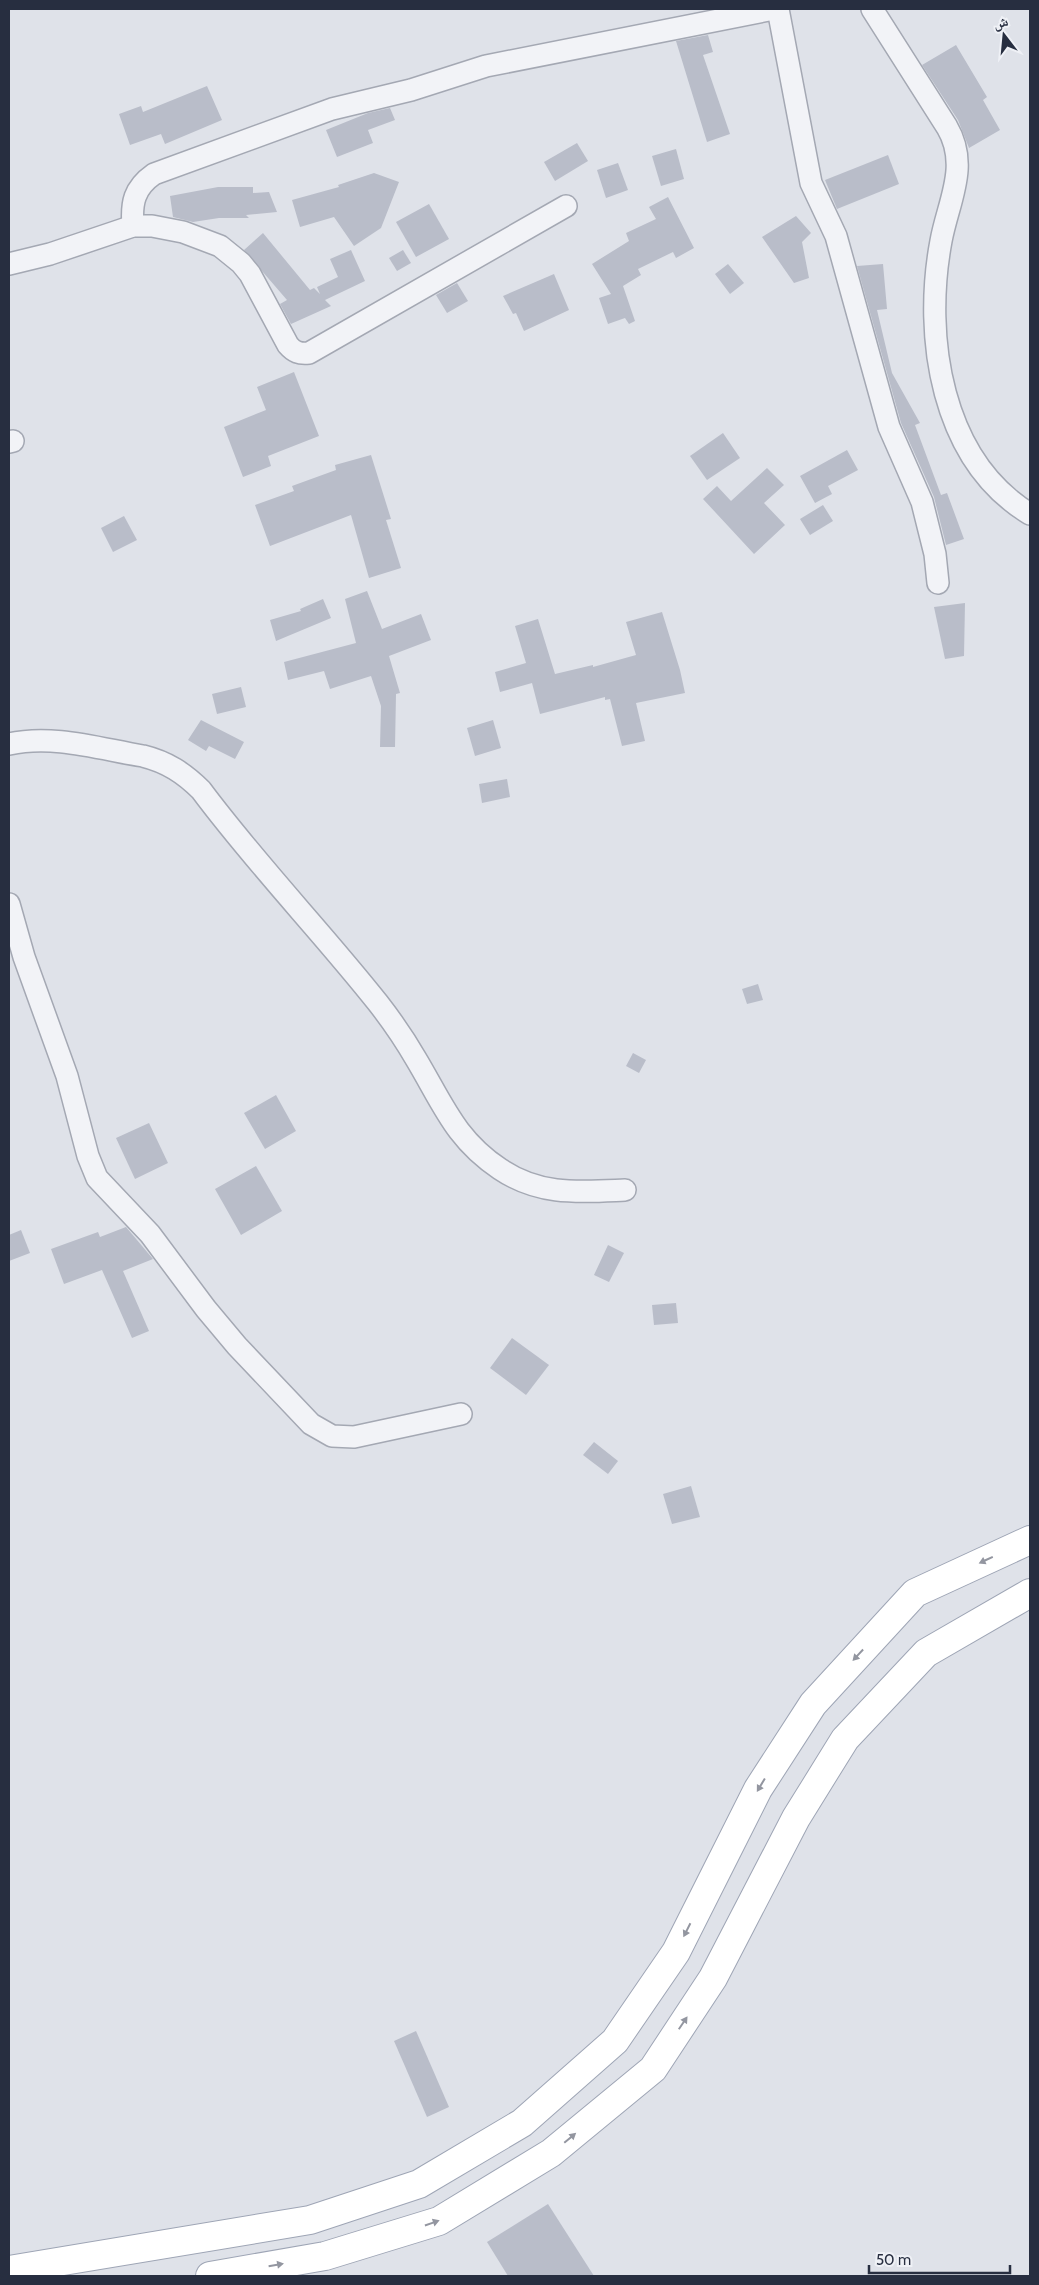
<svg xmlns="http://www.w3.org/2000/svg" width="1039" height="2285" font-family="Cabin,'Noto Naskh Arabic',sans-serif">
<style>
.building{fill:#b9bdc9}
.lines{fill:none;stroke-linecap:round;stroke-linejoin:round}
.street-casing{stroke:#a4a8b3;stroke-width:24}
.primary-casing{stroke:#9ea5b5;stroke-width:30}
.street{stroke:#f2f3f7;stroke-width:21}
.primary{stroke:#fff;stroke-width:28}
.oneway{fill:#9396a0}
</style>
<rect width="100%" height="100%" fill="#dfe2e9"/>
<!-- building -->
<g class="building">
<polygon points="708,35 713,52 703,55 730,134 707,142 676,41"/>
<polygon points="956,45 987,97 983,100 1000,130 969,148 958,120 922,65"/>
<polygon points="207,86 222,120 165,144 161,134 130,145 119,114 141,106 143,112"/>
<polygon points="390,108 395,120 368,130 373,143 337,157 326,130 368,113"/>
<polygon points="577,143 588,161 555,181 544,162"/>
<polygon points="676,149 684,179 661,186 652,156"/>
<polygon points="888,155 899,184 837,209 825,180"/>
<polygon points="618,163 628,190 606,198 597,170"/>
<polygon points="374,173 399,182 381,228 354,246 334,217 300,227 292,200 339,187 338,185"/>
<polygon points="218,187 253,187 253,193 269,192 277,212 246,215 249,218 219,218 193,222 173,217 170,196"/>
<polygon points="668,197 694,248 676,258 673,252 638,269 641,275 623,286 635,321 629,324 625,318 608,324 599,298 611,294 592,264 629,241 626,233 656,219 649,207"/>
<polygon points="429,204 449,239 416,257 396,222"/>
<polygon points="796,216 811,233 802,242 809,278 794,283 762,237"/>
<polygon points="263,233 310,290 314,288 320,294 317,287 338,277 330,259 351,250 365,281 325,300 331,306 291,324 280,304 287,300 244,250"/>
<polygon points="403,250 411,263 397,271 389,258"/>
<polygon points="728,264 744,283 730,294 715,274"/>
<polygon points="883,264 887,309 877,310 892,373 920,423 915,425 941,495 947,493 964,539 946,545 934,497 901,423 857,266"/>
<polygon points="554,274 569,310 524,331 516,313 513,314 503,296"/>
<polygon points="457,283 468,301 447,313 436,295"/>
<polygon points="294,372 319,436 268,456 271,466 243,477 224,427 266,410 257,387"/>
<polygon points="723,433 740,458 707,480 690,456"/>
<polygon points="847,450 858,470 828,486 832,494 815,503 800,476"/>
<polygon points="371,455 391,519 386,520 401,568 369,578 351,515 270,546 255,505 294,491 292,486 336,470 335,465"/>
<polygon points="767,468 784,485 764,503 785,525 754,554 703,499 717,486 731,501"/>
<polygon points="823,505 833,521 810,535 800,519"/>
<polygon points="124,516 137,540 113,552 101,528"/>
<polygon points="367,591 382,629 421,614 431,640 389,656 400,693 396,694 395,747 380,747 381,706 371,676 330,689 324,671 288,680 284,662 356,643 345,599"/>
<polygon points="323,599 331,618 276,641 270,620 301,611 300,609"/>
<polygon points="965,603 964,656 945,659 934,607"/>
<polygon points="662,612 680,670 685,693 636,703 645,741 622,746 610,699 605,700 605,697 540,714 532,683 500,692 495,672 526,663 515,626 538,619 555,674 593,665 593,667 636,655 626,622"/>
<polygon points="241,687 246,707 217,714 212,694"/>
<polygon points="201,720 244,742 235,759 209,746 206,751 188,740"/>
<polygon points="493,720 501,748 475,756 467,728"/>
<polygon points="507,779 510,797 482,803 479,784"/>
<polygon points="758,984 763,1000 747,1004 742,989"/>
<polygon points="633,1053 646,1060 639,1073 626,1066"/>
<polygon points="276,1095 296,1131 265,1149 244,1113"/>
<polygon points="149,1123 168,1163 135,1179 116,1138"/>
<polygon points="256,1166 282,1211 241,1235 215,1189"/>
<polygon points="126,1227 153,1259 123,1271 149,1331 132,1338 102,1270 64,1284 51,1249 98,1232 100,1237"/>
<polygon points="21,1230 30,1253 9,1261 9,1235"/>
<polygon points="608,1245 624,1253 609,1282 594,1275"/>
<polygon points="676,1303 678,1323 654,1325 652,1305"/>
<polygon points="512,1338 549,1365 526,1395 490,1368"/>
<polygon points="594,1442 618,1461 608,1474 583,1455"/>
<polygon points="691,1486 700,1517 672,1524 663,1494"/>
<polygon points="416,2031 449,2107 427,2117 394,2041"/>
<polygon points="548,2204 594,2276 508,2276 487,2242"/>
</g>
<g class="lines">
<defs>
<g id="street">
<polyline points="778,9 811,183 836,236 889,427 922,502 935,554 938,583"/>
<path d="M872 9 947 127C970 166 948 202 941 241 923 337 941 460 1030 514"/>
<path d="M133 226C131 203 134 188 154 174L332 109 411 90 486 66 774 9"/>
<path d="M9 264 50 254 133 226H152L183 232 220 246 241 263 250 274 288 345C294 352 299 354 309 353L566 206"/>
<polyline points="9,442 13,441"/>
<path d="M9 744C53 734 100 749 143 756 167 762 184 773 201 790 256 864 321 931 378 1003 392 1021 405 1040 416 1059 443 1104 455 1139 500 1169 540 1196 579 1192 625 1190"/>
<polyline points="9,904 24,957 67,1076 88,1156 97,1178 150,1234 206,1309 237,1346 311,1424 332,1436 354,1437 461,1414"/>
</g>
<g id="primary">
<polyline points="9,2270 310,2220 419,2184 522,2123 615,2041 676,1952 758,1789 813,1704 915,1593 1030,1540"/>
<polyline points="210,2276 325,2256 439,2221 551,2153 653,2069 713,1978 796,1818 845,1739 926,1653 1030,1593"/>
</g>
</defs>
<!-- street casing -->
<use href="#street" class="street-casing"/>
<!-- primary casing -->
<use href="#primary" class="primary-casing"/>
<!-- street -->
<use href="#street" class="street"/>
<!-- primary -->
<use href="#primary" class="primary"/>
</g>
<!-- one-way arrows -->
<defs><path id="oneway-solid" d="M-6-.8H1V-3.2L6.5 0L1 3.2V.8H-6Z" transform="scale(1.25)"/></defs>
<g class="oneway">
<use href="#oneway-solid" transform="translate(986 1560) rotate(155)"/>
<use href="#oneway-solid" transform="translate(858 1655) rotate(133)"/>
<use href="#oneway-solid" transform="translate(761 1785) rotate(121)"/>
<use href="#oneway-solid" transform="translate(687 1930) rotate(117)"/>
<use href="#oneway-solid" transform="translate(683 2023) rotate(-56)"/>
<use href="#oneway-solid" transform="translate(570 2138) rotate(-40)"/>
<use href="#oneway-solid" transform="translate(432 2223) rotate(-19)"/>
<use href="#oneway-solid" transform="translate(276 2265) rotate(-10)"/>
</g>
<!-- border -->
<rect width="1039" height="2285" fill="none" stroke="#272e40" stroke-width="20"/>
<!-- north arrow -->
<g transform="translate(1004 35) rotate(344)" stroke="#eff1f6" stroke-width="4" paint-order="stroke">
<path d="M0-4L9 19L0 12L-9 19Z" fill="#272e40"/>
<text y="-8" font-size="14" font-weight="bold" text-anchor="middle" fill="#272e40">ش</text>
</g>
<!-- scale -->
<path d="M869 2265v8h141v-8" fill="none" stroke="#272e40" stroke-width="2.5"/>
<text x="876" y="2265" font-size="15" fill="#272e40" stroke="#eff1f6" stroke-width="4" paint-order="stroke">50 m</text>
</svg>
